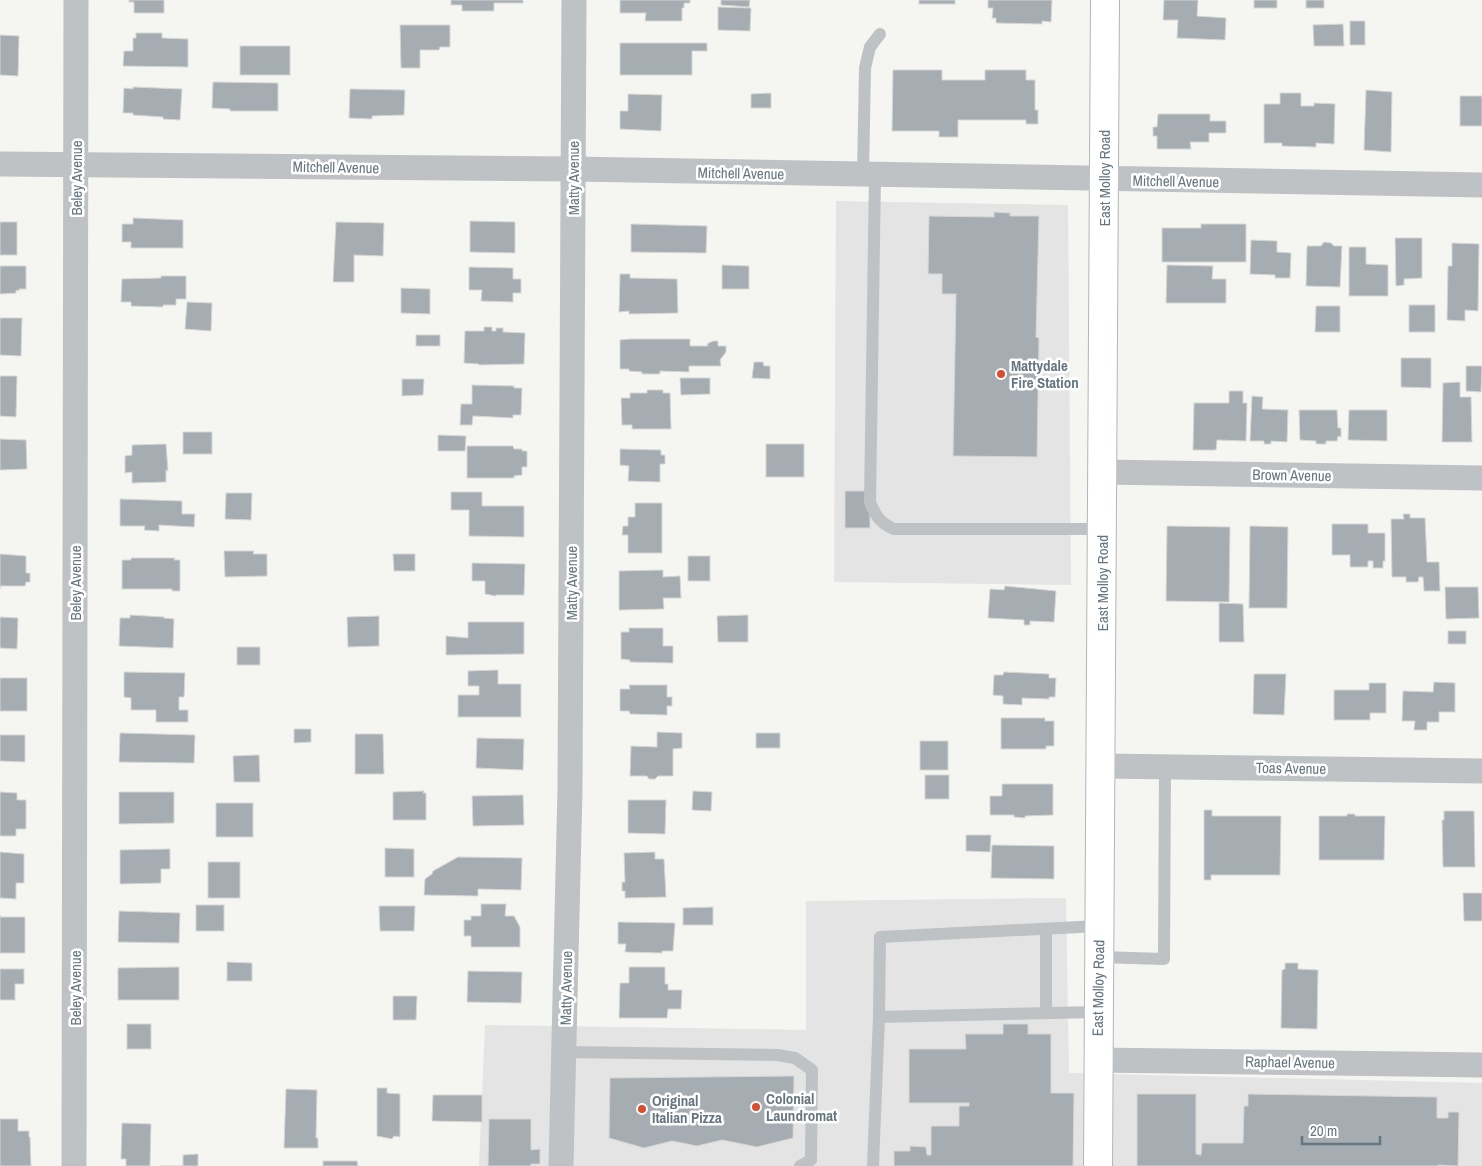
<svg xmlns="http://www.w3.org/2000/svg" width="1482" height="1166" font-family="'Archivo Narrow',sans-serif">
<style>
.built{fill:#e3e4e3}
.building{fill:#a6adb2;stroke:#d6d6d4}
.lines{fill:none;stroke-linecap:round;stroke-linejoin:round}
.secondary-casing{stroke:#b1b6ba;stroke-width:30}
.lane{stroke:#bec2c5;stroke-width:12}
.street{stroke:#bec2c5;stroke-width:25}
.secondary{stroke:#fff;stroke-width:28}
.poi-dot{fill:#d94e2e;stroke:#fff;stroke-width:2}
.labels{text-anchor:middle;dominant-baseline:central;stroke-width:5;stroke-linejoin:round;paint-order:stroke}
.street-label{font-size:15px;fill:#667681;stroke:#fff}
.poi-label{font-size:15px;font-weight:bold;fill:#667681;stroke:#fff;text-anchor:start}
</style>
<rect width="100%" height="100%" fill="#f5f5f2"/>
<!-- built -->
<g class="built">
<polygon points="836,201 1068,205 1071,585 834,582"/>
<polygon points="1066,898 1069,1073 1482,1083 1482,1166 479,1166 485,1025 806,1030 806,901"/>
</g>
<!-- building -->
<g class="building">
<polygon points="129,0 164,0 164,13 134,13 134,2 129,2"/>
<polygon points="451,0 523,0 523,3 494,3 494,11 462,11 462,5 451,5"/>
<polygon points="620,0 690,0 690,3 684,3 684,8 682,8 682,21 645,21 646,13 620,13"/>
<polygon points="721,0 750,0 749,7 721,5"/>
<rect x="919" y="0" width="36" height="4"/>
<polygon points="988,0 1052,0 1051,22 1042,21 1042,24 996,23 996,18 992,18 993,8 988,8"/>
<polygon points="1164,0 1198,0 1197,16 1226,18 1225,40 1177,38 1178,20 1163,20"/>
<rect x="1254" y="0" width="23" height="8"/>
<rect x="1306" y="0" width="18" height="8"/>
<polygon points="718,7 751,8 750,31 718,30"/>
<rect x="1350" y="21" width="15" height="24"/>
<polygon points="1343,24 1344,46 1314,46 1313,25"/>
<polygon points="400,25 450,25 450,47 440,47 439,50 420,50 420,68 401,68"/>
<polygon points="136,33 162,33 162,38 188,39 188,67 123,66 124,51 133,51 133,38 136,38"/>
<polygon points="0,35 19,36 18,76 0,75"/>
<polygon points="620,43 707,43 707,51 692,51 692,75 620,75"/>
<rect x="240" y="46" width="50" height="29"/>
<polygon points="893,70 942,70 942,80 985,80 985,70 1026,70 1026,80 1035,80 1035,110 1038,110 1038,124 1026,124 1026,120 958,120 958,137 939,137 939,131 892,131"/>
<polygon points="213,82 278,83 278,111 230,111 230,109 212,108"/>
<polygon points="133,87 182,89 180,120 163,119 163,117 133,115 133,113 123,113 124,88 133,89"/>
<polygon points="350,89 405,90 404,115 372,116 372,119 349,118"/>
<polygon points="1366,90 1392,92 1391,152 1364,150"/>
<polygon points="771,93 771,108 751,108 751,94"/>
<polygon points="1280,93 1301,93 1301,106 1314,106 1314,103 1335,104 1334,144 1316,143 1316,147 1282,146 1282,143 1264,143 1264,104 1280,104"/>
<polygon points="628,94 662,95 661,131 620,129 620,111 628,111"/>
<rect x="1460" y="96" width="22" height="30"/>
<polygon points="1158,114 1210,114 1210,121 1226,121 1226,133 1209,133 1209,142 1190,142 1191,149 1157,149 1157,136 1153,136 1153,127 1157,127"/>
<polygon points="994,212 1010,213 1010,216 1039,216 1036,337 1039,338 1037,457 953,456 956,294 942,294 942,274 928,274 929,216 994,217"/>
<polygon points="133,218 183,220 183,248 131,248 131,242 122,242 122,224 133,224"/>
<polygon points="470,221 515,222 515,253 470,252"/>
<rect x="0" y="222" width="17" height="33"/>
<polygon points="336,222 384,223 383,256 354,255 354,282 333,282"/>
<polygon points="631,224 707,226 706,253 631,252"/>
<polygon points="1201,224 1246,224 1246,262 1162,262 1162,228 1201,228"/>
<polygon points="1395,238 1422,238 1422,278 1404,279 1404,285 1396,286"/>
<polygon points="1251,240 1277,241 1277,252 1291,253 1290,278 1275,278 1275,275 1250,274"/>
<polygon points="1324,242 1331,243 1334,246 1342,246 1340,287 1306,286 1307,246 1321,246"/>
<polygon points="1452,243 1479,244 1478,311 1465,310 1465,321 1447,320 1448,266 1452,266"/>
<polygon points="1349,247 1366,247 1366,264 1388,265 1388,296 1349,296"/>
<polygon points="722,265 749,266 749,289 722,289"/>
<polygon points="1167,265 1213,266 1212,279 1226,279 1226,303 1166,303"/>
<polygon points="0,266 26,266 26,289 19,289 19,291 16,290 16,293 0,294"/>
<polygon points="469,267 513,268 513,279 521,279 521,293 513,293 513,302 481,301 482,290 469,290"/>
<polygon points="620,274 630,274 630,278 677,279 678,313 629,314 629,311 619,312"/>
<polygon points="161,276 186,276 186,299 176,299 176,305 163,305 163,307 131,306 131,302 121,302 122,279 161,278"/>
<polygon points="401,288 430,289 430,314 401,313"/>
<polygon points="187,302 212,303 211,331 185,329"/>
<rect x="1409" y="305" width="26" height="27"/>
<polygon points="1316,306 1340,306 1340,332 1315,332"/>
<polygon points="0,318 22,318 21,356 0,355"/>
<polygon points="484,327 492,327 492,331 496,331 496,328 503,328 503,332 525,333 524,364 479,365 479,364 464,363 465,331 484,331"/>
<rect x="416" y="335" width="24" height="11"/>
<polygon points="629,339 690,339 690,346 708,346 707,344 713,341 718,341 718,346 726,346 726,352 720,360 721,366 689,366 689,372 660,371 660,374 642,374 642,372 629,371 629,369 620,369 620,340"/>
<polygon points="1401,358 1431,358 1431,388 1401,387"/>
<polygon points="754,362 763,362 764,366 770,366 770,379 752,378"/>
<polygon points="1466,366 1482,366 1481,392 1466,391"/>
<polygon points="0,376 17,376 16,417 0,416"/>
<polygon points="680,378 710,378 710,394 681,395"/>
<polygon points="402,379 424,379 423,395 402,396"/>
<polygon points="1460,382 1460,397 1471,397 1472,442 1442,442 1443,383"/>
<polygon points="472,385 514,386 514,388 522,388 521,415 513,415 513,418 473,416 472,425 460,425 461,404 472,404"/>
<polygon points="647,390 663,390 663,393 670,393 671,429 632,429 632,425 622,425 621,398 630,398 630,393 647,393"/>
<polygon points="1229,391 1243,391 1243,403 1247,403 1246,441 1217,440 1216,450 1193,450 1194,403 1229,403"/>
<polygon points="1252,396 1263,397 1262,409 1288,410 1287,442 1271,441 1271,444 1264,444 1264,441 1250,441"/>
<polygon points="1299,410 1337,410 1338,428 1341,428 1341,437 1338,436 1337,441 1326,441 1326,444 1316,444 1316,441 1300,440"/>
<polygon points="1349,410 1387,410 1387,441 1348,440"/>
<rect x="183" y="432" width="29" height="22"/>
<polygon points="438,435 466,436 465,451 438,451"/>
<polygon points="0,439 26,440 27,469 0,470"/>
<polygon points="166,444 168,471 166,470 166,482 132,483 132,472 125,473 125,456 132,455 132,445"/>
<rect x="766" y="444" width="38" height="33"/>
<polygon points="467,446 513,446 514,449 522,449 522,451 527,451 527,467 522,467 522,475 514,476 514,478 467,478"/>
<polygon points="620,449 661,450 661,455 665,455 665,464 660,464 660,482 628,481 629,466 620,465"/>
<rect x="845" y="491" width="25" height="37"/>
<polygon points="451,492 482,492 482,506 524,506 524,537 469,536 469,510 451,510"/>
<polygon points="226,493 252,493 251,520 225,519"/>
<polygon points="120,499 182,501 182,514 195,514 194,527 159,525 159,531 144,530 145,526 120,526"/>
<polygon points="635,503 662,503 662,553 628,553 628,535 622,535 623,526 628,526 628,517 635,517"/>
<polygon points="1403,514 1410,514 1410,518 1425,518 1427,562 1439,562 1440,591 1424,591 1423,577 1419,577 1418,582 1406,582 1406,577 1392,577 1391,519 1404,519"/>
<polygon points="1332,524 1368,524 1368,533 1385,533 1385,561 1383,561 1383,568 1373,568 1373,561 1368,561 1368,567 1350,567 1350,555 1332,555"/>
<polygon points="1167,526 1230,527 1229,602 1166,601"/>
<polygon points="1250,526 1288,527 1287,608 1249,608"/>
<polygon points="224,551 254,551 253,554 267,554 267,576 225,577"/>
<polygon points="0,554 26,556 26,573 30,573 30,582 26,582 25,586 0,586 0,589"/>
<polygon points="393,554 415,554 415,571 394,571"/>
<rect x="688" y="556" width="22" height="25"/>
<polygon points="131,558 175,558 174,560 180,560 180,591 172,591 172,589 122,589 122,560 131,560"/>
<polygon points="472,563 525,564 524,595 496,595 496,596 485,594 485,581 472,581"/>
<polygon points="663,570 663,577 680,576 681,598 663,598 664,609 619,610 619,571"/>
<polygon points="1005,586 1056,591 1054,622 1030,621 1030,625 1024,625 1024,620 988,618 990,589 1004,590"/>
<polygon points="1445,587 1478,587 1479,618 1446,619"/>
<polygon points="1219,603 1243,604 1244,642 1219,642"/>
<polygon points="130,615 164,617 164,618 174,619 173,648 119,646 120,618 130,618"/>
<polygon points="748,615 748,642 718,642 717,616"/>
<polygon points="379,616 379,646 348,647 347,617"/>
<polygon points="0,617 18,618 17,649 0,648"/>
<polygon points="468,622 524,622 524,654 446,655 446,636 468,638"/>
<polygon points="629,628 663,628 663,646 673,646 673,663 630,662 630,660 621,659 621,632 629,632"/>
<rect x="1448" y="631" width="18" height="13"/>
<rect x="237" y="647" width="23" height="18"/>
<polygon points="498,670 498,684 521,684 521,717 458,717 458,695 479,695 479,686 468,686 468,671"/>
<polygon points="124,672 185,673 184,697 179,697 179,710 188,710 188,722 156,722 156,710 131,710 131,698 124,697"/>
<polygon points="1004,672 1049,674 1049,678 1056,678 1055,697 1049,697 1049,699 1022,698 1022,705 1003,704 1003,696 993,695 994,675 1003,675"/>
<polygon points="1254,674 1286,674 1284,715 1253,714"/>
<rect x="0" y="678" width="27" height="33"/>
<polygon points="1434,682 1455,683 1455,712 1439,712 1439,722 1427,722 1427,730 1414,730 1415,721 1402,721 1403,691 1433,692"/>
<polygon points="1369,683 1386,683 1386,713 1370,713 1370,720 1334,720 1334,690 1369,690"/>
<polygon points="629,685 667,685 667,697 672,697 672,706 667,706 667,715 630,714 629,711 620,711 620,689 630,689"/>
<polygon points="1001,718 1045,718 1045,721 1054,721 1054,746 1046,746 1046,749 1001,749"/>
<polygon points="294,729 311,729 311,742 294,743"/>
<polygon points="657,732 682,733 682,748 673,749 673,776 658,776 655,779 649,779 647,776 630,776 631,746 657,747"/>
<polygon points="120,733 195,735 194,763 119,762"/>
<rect x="756" y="733" width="24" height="15"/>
<polygon points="355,734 383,734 384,774 355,774"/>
<polygon points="0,735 25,735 25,762 0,761"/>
<polygon points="477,738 524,739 523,770 476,768"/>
<rect x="920" y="741" width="28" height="29"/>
<polygon points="259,755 260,782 234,782 233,756"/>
<rect x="925" y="775" width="24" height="24"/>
<polygon points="1002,784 1053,784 1053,815 1025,816 1025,818 1014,817 1014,815 990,815 990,796 1002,796"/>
<polygon points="424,791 423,793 426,793 426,820 393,820 393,792"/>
<polygon points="693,791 712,792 711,811 692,810"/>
<polygon points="0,792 17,793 17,800 26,800 26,829 16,829 16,836 0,836"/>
<polygon points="119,792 174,792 174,823 119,824"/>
<polygon points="523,795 524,825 473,826 472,796"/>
<polygon points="628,800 666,800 665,834 628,833"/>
<rect x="216" y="803" width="37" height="34"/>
<polygon points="1204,810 1212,810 1212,816 1281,816 1280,875 1211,875 1211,880 1204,880"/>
<polygon points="1444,811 1474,811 1475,867 1443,867 1442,820 1444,820"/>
<polygon points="1347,814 1355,814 1355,816 1385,816 1384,860 1319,860 1319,816 1347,816"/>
<polygon points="966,835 991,835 990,852 966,851"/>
<polygon points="992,845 1054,846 1054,879 991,878"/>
<polygon points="385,848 414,849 414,877 385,877"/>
<polygon points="170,849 170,869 161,869 161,883 120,884 120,850"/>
<polygon points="0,852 24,854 24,883 16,883 16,899 0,898"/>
<polygon points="655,852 655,859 664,859 666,897 625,898 625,891 622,891 622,882 625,882 624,853"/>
<polygon points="458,857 522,858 521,890 478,889 478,896 424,895 425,879 432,874 433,871"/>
<rect x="208" y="862" width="32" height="36"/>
<polygon points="1463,893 1482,893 1482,921 1464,921"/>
<polygon points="481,904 506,904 505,916 514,916 520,927 520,947 471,947 471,936 464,936 464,920 471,920 471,916 481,916"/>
<rect x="196" y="905" width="28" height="26"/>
<polygon points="379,906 415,906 414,931 380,931"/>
<polygon points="713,907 713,925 683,925 683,908"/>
<polygon points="119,911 180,913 179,943 118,942"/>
<polygon points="0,915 0,917 25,917 25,953 0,953"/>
<polygon points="618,922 675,923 673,951 662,951 662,953 625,952 626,944 618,944"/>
<polygon points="227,962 252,963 252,981 227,981"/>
<polygon points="1285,963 1298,963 1298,969 1318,970 1317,1029 1281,1028 1282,970 1285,969"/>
<polygon points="179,967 179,1000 118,1000 118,968"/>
<polygon points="629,967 665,967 665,984 668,984 668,990 682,990 681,1009 668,1009 667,1018 619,1018 620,983 629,983"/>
<polygon points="0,969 24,969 24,984 15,984 15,1000 0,1000"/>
<polygon points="468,971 522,972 521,1003 467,1002"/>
<polygon points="393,996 417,996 416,1020 393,1020"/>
<rect x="127" y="1024" width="24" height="25"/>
<polygon points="1003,1024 1028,1024 1028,1034 1051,1034 1051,1093 1074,1093 1073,1166 894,1166 894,1151 910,1151 910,1146 926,1147 927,1155 931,1155 931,1126 959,1126 959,1106 969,1106 969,1103 909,1103 909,1049 966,1049 965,1034 1003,1034"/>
<polygon points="794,1076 793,1138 757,1147 722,1140 697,1146 672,1141 644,1148 609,1138 610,1078"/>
<polygon points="377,1088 387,1088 387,1093 400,1094 400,1137 394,1136 392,1139 377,1136"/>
<polygon points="286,1089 317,1090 316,1138 318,1138 318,1148 284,1148"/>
<polygon points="1137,1094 1196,1094 1196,1154 1201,1155 1202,1143 1243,1143 1244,1106 1248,1106 1248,1094 1437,1097 1437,1118 1448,1118 1448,1112 1459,1112 1458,1166 1438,1165 1438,1166 1137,1166"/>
<polygon points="433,1095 482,1095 482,1122 432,1121"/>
<polygon points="0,1119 18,1119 18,1131 29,1131 29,1137 30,1137 31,1166 0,1166"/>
<polygon points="489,1119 531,1119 531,1150 540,1149 540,1164 531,1164 531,1166 488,1166"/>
<polygon points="122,1123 151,1124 150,1166 126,1166 126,1159 121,1159"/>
<polygon points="198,1154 198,1166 160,1166 183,1166 183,1155"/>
<polygon points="323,1161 357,1161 358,1166 323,1166"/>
</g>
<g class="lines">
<defs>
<polyline id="secondary" points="1098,1166 1105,0"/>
</defs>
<!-- secondary casing -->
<use href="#secondary" class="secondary-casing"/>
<!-- lane -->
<g class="lane">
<polyline points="863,175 865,68 870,47 880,34"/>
<path d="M875 175 870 502C875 515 880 523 894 529H1102"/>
<polyline points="1099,957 1164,959 1165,767"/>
<polyline points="1046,1013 1046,929"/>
<polyline points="879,1017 880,937 1099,926"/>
<polyline points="564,1052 777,1055 795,1058 812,1070 811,1160 800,1166"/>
<polyline points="873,1166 879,1017 1098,1012"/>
</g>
<!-- street -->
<g class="street">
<polyline points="0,164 573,169 1482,185"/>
<polyline points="1102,472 1482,478"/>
<polyline points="1100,766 1482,771"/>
<polyline points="1097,1060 1482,1065"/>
<polyline points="74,1166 76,0"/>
<polyline points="561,1166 570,789 574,0"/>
</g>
<!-- secondary -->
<use href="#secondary" class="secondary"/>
</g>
<!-- markers -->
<g class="poi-dot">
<circle cx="1001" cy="374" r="5"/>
<circle cx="756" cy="1107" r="5"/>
<circle cx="642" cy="1109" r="5"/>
</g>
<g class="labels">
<!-- street labels -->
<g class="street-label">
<text transform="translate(336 167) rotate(1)">Mitchell Avenue</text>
<text transform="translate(741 173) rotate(1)">Mitchell Avenue</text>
<text transform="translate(76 178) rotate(-90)">Beley Avenue</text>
<text transform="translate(573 178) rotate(-90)">Matty Avenue</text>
<text transform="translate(1104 178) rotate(-90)">East Molloy Road</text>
<text transform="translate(1176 181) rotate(1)">Mitchell Avenue</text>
<text transform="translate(1292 475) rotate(1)">Brown Avenue</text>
<text transform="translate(75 583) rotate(-90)">Beley Avenue</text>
<text transform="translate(571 583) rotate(-90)">Matty Avenue</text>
<text transform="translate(1102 583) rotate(-90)">East Molloy Road</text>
<text transform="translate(1291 768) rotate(1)">Toas Avenue</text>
<text transform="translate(75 988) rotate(-90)">Beley Avenue</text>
<text transform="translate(566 988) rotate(-89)">Matty Avenue</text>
<text transform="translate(1098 988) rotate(-89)">East Molloy Road</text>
<text transform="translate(1290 1062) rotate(1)">Raphael Avenue</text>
</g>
<!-- poi labels -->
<g class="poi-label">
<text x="1011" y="365">Mattydale<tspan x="1011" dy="17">Fire Station</tspan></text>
<text x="766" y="1098">Colonial<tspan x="766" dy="17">Laundromat</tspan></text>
<text x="652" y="1100">Original<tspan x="652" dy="17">Italian Pizza</tspan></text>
</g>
</g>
<!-- scale -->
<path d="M1302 1136v8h78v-8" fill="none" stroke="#667681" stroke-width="2.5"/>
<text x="1310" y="1136" font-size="15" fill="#667681" stroke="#ffffff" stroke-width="4" paint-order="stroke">20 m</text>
</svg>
